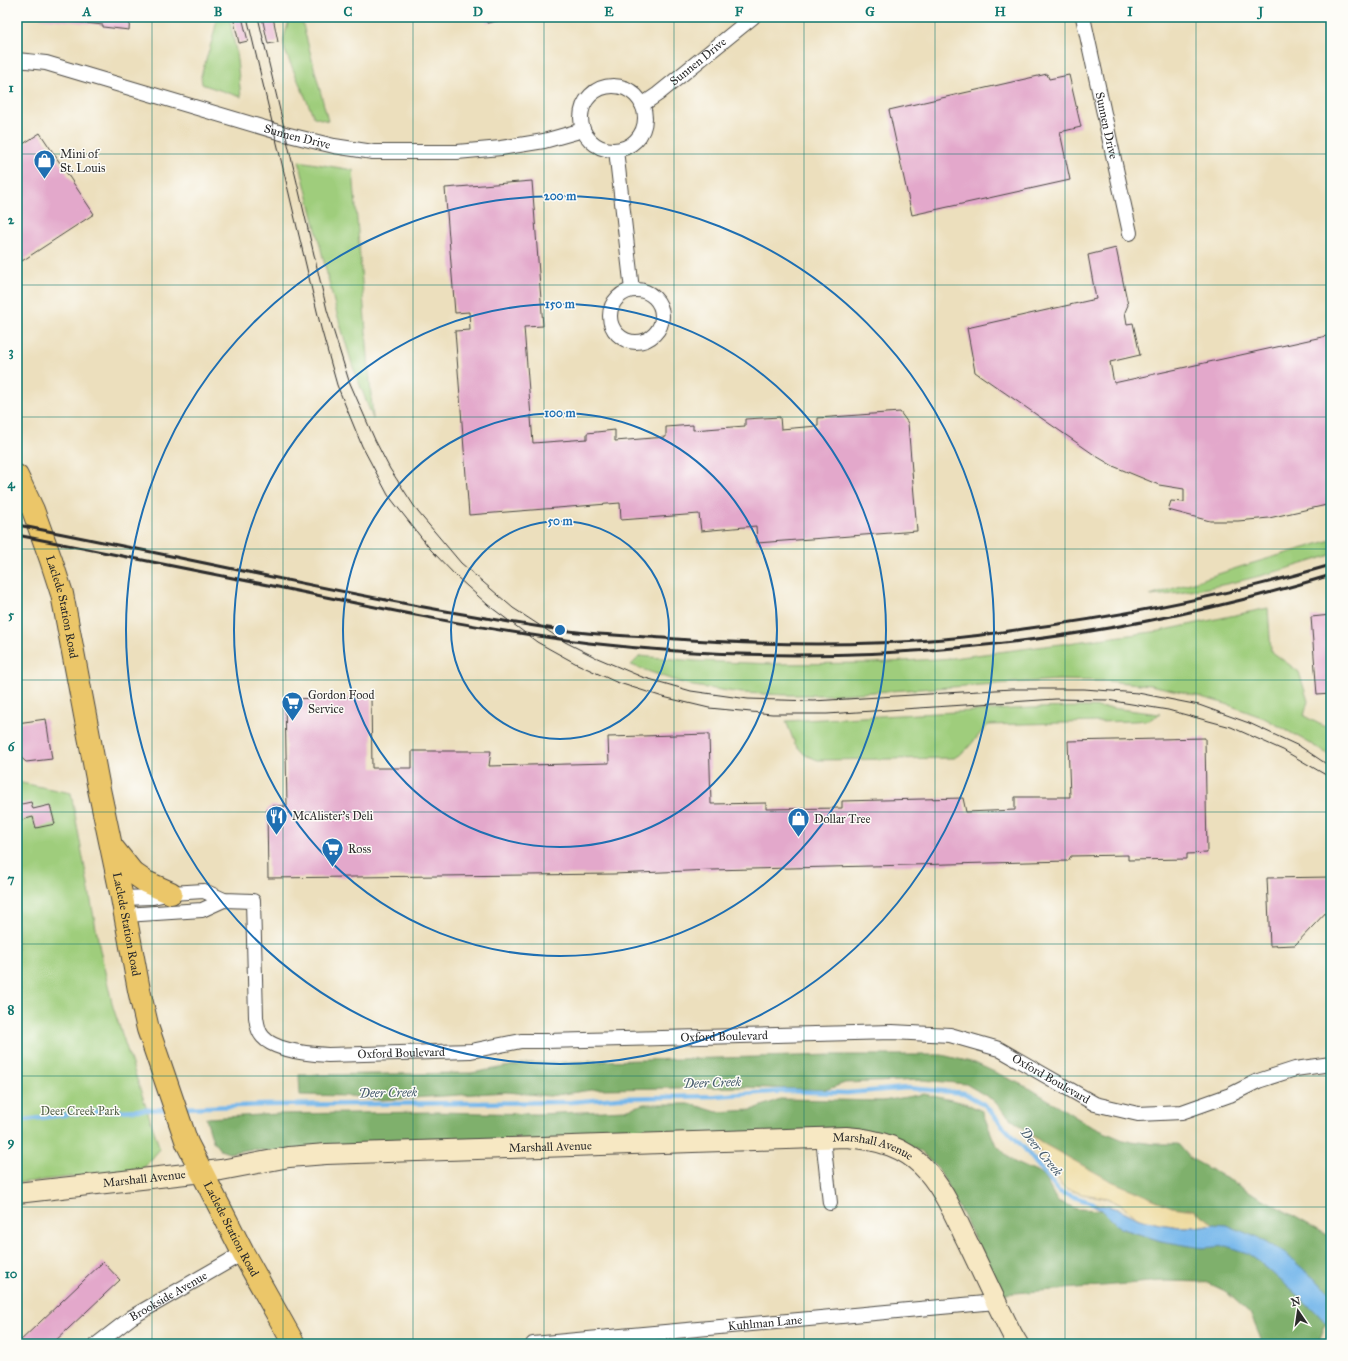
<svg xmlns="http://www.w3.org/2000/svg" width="1348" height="1361" font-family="'IM FELL Great Primer',serif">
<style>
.green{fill:#9fcd7c;stroke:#657c54}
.forest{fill:#7fb06c;stroke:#556e4c}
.sand{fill:#eeda9e;stroke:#8c8264}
.water{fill:#77b8eb;stroke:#51728b}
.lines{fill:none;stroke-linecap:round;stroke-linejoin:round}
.stream{stroke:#77b8eb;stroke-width:4.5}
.building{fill:#e3a8cb}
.street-casing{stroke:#484641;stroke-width:16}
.secondary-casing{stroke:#484641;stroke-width:22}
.primary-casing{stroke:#484641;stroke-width:24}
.street{stroke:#fff;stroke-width:14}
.secondary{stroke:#f7e8c3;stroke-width:20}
.primary{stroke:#ebc669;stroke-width:22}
.tram{stroke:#2b2b2b;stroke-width:1}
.rail{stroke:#2b2b2b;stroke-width:3}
.grid{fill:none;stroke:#0f766e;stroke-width:1;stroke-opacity:0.55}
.ring{fill:none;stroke:#1f6fb2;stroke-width:2}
.labels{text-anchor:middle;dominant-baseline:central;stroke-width:3;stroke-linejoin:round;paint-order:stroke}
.street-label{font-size:12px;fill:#2b2b2b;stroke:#fdfcf7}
.poi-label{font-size:12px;fill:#2b2b2b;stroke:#fdfcf7;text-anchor:start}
.park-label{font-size:12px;fill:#4e5c43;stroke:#fdfcf7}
.water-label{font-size:13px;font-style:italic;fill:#465c6e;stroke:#fdfcf7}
.centre{fill:#1f6fb2;stroke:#fdfcf7;stroke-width:2}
.ring-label{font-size:12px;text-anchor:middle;font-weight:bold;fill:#1f6fb2;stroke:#fdfcf7;stroke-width:3;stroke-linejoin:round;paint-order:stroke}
.neatline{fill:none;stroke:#0f766e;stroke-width:1.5}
.grid-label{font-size:13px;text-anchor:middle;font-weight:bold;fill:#0f766e}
</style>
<rect width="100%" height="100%" fill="#fdfcf7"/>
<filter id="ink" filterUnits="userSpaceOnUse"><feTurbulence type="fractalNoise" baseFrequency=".025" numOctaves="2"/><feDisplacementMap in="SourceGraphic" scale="8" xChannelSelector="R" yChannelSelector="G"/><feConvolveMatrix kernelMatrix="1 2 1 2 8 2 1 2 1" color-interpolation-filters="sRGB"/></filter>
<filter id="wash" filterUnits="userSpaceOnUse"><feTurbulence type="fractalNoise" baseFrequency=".012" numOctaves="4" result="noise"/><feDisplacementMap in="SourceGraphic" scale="16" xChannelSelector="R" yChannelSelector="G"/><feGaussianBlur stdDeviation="0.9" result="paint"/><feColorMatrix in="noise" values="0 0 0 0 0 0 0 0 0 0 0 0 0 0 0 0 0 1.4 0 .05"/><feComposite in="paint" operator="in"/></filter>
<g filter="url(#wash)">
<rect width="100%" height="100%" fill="#ecdfbd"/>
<!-- green -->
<g class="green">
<path d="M216 17H229L236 51 241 97 204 85 202 84 201 76C204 64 218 27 216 17Z"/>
<path d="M289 17H301L328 121 314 117 285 51C281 35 288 31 289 17Z"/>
<polygon points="299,161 353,170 373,419 353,367 337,314"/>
<path d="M1331 540V555C1285 570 1238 583 1190 591 1177 594 1163 595 1150 596L1243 566Z"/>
<polygon points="1268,608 1271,651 1299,672 1308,701 1304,716 1331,730 1331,756 1304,740 1264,718 1226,704 1187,693 1150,685 1106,681 1058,680 828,695 787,695 742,693 693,686 670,679 631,665 640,656 695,661 773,664 873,663 953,658 1160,631"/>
<polygon points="1084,707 1111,708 1160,714 1149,720 1134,721 988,725 965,751 954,758 818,760 805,755 795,744 786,721 1031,708"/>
<polygon points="17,782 71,793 100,950 113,1007 160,1149 143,1169 17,1183"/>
</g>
<!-- forest -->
<polygon class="forest" points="834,1055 942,1055 975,1063 1031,1089 1090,1126 1123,1140 1154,1144 1178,1144 1190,1158 1331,1237 1331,1309 1318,1344 1263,1344 1250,1313 1225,1291 1206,1282 1163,1281 1003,1294 938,1168 921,1152 892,1137 268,1151 252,1149 229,1153 220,1150 213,1141 206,1118 278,1114 434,1112 538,1114 625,1110 644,1104 691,1104 717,1112 752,1110 780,1099 883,1101 924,1094 965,1103 982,1111 995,1143 1012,1161 1043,1175 1057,1201 1077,1209 1102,1210 1120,1228 1161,1241 1214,1224 1194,1210 1172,1207 1109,1180 1044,1144 1010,1118 993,1100 966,1084 923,1080 845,1083 825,1090 744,1087 598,1089 549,1096 506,1092 380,1100 350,1096 300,1095 299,1075 471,1073 527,1063"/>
<!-- sand -->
<polygon class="sand" points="1030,1134 1044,1144 1109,1180 1172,1207 1194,1210 1214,1224 1197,1227 1180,1227 1159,1224 1139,1219 1123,1206 1107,1198 1082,1194 1065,1188 1051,1172"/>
<!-- water -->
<polygon class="water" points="1088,1202 1119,1209 1139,1219 1159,1224 1180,1227 1197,1227 1214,1224 1227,1225 1265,1241 1287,1255 1331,1293 1331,1309 1326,1323 1314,1310 1262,1264 1247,1253 1226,1246 1202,1248 1161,1241 1120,1228 1102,1210"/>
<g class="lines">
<!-- stream -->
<g class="stream">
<polyline points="182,1108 265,1105 571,1102 618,1098 715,1096 787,1091 847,1093 907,1088 964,1093 985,1105 1003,1126 1025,1149 1059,1192 1093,1203"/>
<polyline points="17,1121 87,1112 169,1109"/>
</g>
</g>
<g id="blocks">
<!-- building -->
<g class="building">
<polygon points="40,17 130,17 129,30 103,27 103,25 40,18"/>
<polygon points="233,17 242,17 248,41 239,43"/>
<polygon points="262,17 273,17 278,42 268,44"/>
<polygon points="486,17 512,17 512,18 487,23"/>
<polygon points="1047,74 1049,79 1069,75 1081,127 1060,132 1070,180 912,215 889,110"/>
<polygon points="40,133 94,214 22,261 19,256 17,257 17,148"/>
<polygon points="532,181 543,326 524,327 533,443 587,439 587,433 615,430 615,441 666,437 666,427 693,425 693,430 745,426 745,419 780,417 781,429 818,426 818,418 900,412 908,423 917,531 757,543 756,526 701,531 699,514 621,520 620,503 469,515 455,331 470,330 469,312 455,313 445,188"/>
<polygon points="1116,248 1128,305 1125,312 1127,324 1133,323 1140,355 1110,362 1114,383 1331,335 1331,504 1269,518 1238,521 1210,521 1168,510 1171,501 1184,502 1184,489 1159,485 1113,466 1096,456 975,372 967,328 1096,299 1088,255"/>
<polygon points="1331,615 1331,694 1317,695 1311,617"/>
<polygon points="371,697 372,768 412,768 412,751 491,751 489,766 609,763 608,737 709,734 711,804 766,803 766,809 842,808 842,801 963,798 966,812 1015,810 1015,797 1070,797 1068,741 1205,738 1207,853 1187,854 1187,859 1128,860 1128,855 1071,856 1068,861 712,870 613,874 268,878 267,810 271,806 287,806 285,699"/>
<polygon points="46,719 52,759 26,762 17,754 17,723"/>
<polygon points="31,802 33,809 50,805 55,824 36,828 33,817 18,821 17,805"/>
<polygon points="1331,877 1331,907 1295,945 1270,946 1267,878"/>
<polygon points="103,1262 120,1280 52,1344 17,1344"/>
</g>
</g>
</g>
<g filter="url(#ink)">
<use href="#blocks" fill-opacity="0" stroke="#484641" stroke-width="1"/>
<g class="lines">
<defs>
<g id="street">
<path id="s1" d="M1083 17 1130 233"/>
<path id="s2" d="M17 60 46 63 285 134 334 146 373 152H457L501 148 544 141 583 130"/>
<circle cx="613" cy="118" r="32"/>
<path id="s3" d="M642 105 658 94 753 17"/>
<polyline points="616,150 632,290"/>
<circle cx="636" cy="316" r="26"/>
<path id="s4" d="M122 898 153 897 171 893 204 891 224 900 253 901 256 1017C257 1024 258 1032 263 1037 275 1051 311 1054 328 1055L471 1051 521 1041H546L892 1032 950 1035 999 1049 1095 1104 1138 1114 1182 1112 1230 1095 1258 1081 1295 1069 1331 1064"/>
<polyline points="125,915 202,910 224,900"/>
<polyline points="823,1138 830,1203"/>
<path id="s5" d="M97 1344 132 1317 243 1253"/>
<path id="s6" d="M533 1344 996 1302"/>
</g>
<g id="secondary">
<path id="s7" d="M17 1193 221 1170 289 1157 326 1154 846 1137C918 1142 936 1175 964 1235 977 1261 989 1288 1002 1314 1007 1324 1012 1335 1018 1344"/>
</g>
<g id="primary">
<path id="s8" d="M17 476 33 510 51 560 62 594 99 789 122 898 139 990 148 1029 187 1143 243 1253 294 1344"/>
<polyline points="113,848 133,873 146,882 171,893"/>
</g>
</defs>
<!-- street casing -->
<use href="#street" class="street-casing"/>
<!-- secondary casing -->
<use href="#secondary" class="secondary-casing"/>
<!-- primary casing -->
<use href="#primary" class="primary-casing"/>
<!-- street -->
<use href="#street" class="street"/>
<!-- secondary -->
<use href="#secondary" class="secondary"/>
<!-- primary -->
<use href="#primary" class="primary"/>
<!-- tram -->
<g class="tram">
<polyline points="247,17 321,328 337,385 362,446 388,495 431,550 457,577 488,605 537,642 575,663 616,682 663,697 709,708 772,714 827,714 1056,699 1107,700 1168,710 1231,727 1283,750 1331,778"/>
<polyline points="258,17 327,310 349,381 375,440 390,469 418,512 461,563 513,608 565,642 595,657 642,677 691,691 748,699 813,701 1012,689 1084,689 1138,693 1199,705 1249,723 1301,747 1331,767"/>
</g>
<!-- rail -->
<g class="rail">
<path d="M17 525C201 560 384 605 569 631 600 635 632 636 663 638 756 645 850 647 944 639 970 637 997 633 1023 629 1129 615 1229 595 1331 565"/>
<path d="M17 535C102 552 188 569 273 586 378 608 483 630 589 643 837 672 1092 648 1331 575"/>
</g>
</g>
</g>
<!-- grid -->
<path class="grid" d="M152 17V1344M283 17V1344M413 17V1344M544 17V1344M674 17V1344M804 17V1344M935 17V1344M1065 17V1344M1196 17V1344M17 154H1331M17 285H1331M17 417H1331M17 549H1331M17 680H1331M17 812H1331M17 944H1331M17 1076H1331M17 1207H1331"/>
<!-- distance rings -->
<g class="ring">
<circle cx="560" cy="630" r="109"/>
<circle cx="560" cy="630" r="217"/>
<circle cx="560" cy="630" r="326"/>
<circle cx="560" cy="630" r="434"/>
</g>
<!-- icons -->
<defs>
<symbol id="shop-pin" viewBox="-11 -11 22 30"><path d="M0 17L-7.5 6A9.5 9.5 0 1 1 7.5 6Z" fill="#1f6fb2" stroke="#fdfcf7"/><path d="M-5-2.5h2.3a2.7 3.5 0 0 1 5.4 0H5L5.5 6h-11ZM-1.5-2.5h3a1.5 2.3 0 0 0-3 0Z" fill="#fff"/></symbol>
<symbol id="supermarket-pin" viewBox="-11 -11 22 30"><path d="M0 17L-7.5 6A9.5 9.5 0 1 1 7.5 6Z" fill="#1f6fb2" stroke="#fdfcf7"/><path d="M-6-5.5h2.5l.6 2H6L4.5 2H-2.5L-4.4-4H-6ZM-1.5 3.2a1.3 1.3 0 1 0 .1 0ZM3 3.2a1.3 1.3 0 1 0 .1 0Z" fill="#fff"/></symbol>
<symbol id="restaurant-pin" viewBox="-11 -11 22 30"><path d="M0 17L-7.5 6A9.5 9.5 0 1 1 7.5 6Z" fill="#1f6fb2" stroke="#fdfcf7"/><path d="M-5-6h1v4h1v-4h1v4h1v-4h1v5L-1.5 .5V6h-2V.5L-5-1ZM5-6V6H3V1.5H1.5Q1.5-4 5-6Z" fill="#fff"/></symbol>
</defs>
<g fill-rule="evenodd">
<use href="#shop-pin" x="32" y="148" width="25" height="34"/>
<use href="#supermarket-pin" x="280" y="690" width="25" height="34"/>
<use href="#restaurant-pin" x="264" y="804" width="25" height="34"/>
<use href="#shop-pin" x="786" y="806" width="25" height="34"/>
<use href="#supermarket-pin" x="320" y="836" width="25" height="34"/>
</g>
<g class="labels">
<!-- street labels -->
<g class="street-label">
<text stroke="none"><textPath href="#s3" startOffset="71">Sunnen Drive</textPath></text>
<text stroke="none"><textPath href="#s1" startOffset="111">Sunnen Drive</textPath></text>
<text stroke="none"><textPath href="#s2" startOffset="291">Sunnen Drive</textPath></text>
<text stroke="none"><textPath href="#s8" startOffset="139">Laclede Station Road</textPath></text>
<text stroke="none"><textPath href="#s8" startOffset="463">Laclede Station Road</textPath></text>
<text stroke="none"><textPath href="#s4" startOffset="737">Oxford Boulevard</textPath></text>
<text stroke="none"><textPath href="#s4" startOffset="413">Oxford Boulevard</textPath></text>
<text stroke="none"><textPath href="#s4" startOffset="1074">Oxford Boulevard</textPath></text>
<text stroke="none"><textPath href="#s7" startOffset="536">Marshall Avenue</textPath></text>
<text stroke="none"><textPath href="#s7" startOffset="860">Marshall Avenue</textPath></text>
<text stroke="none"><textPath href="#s7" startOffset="128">Marshall Avenue</textPath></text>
<text stroke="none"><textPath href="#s8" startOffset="787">Laclede Station Road</textPath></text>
<text stroke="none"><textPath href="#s5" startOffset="86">Brookside Avenue</textPath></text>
<text stroke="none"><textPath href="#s6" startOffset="233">Kuhlman Lane</textPath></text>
</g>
<!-- poi labels -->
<g class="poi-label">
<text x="60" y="154">Mini of<tspan x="60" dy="14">St. Louis</tspan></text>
<text x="308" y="695">Gordon Food<tspan x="308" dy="14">Service</tspan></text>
<text x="292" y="816">McAlister's Deli</text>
<text x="814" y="819">Dollar Tree</text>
<text x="348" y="849">Ross</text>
</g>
<!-- park labels -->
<g class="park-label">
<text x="80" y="1111">Deer Creek Park</text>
</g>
<!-- water labels -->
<g class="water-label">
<text transform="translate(712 1083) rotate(-2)">Deer Creek</text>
<text transform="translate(388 1093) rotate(-1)">Deer Creek</text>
<text transform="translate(1041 1152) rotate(51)">Deer Creek</text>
</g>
</g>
<circle cx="560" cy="630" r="6" class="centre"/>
<g class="ring-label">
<text x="560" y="200">200 m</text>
<text x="560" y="308">150 m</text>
<text x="560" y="417">100 m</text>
<text x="560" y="525">50 m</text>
</g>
<!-- margin -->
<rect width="1348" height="1361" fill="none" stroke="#fdfcf7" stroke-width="44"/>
<!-- north arrow -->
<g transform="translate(1298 1311) rotate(347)" stroke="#fdfcf7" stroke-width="3" paint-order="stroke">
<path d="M0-3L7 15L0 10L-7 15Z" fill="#2b2b2b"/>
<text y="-6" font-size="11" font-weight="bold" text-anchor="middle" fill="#2b2b2b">N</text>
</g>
<rect x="22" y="22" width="1304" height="1317" class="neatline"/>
<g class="grid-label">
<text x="87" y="16">A</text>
<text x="218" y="16">B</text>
<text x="348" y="16">C</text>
<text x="478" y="16">D</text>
<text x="609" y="16">E</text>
<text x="739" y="16">F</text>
<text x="870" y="16">G</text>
<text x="1000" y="16">H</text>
<text x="1130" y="16">I</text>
<text x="1261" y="16">J</text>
<text x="11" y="92">1</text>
<text x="11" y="224">2</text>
<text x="11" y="356">3</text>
<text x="11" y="488">4</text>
<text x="11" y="619">5</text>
<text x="11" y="751">6</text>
<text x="11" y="883">7</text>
<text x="11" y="1014">8</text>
<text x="11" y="1146">9</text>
<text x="11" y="1278">10</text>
</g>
</svg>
